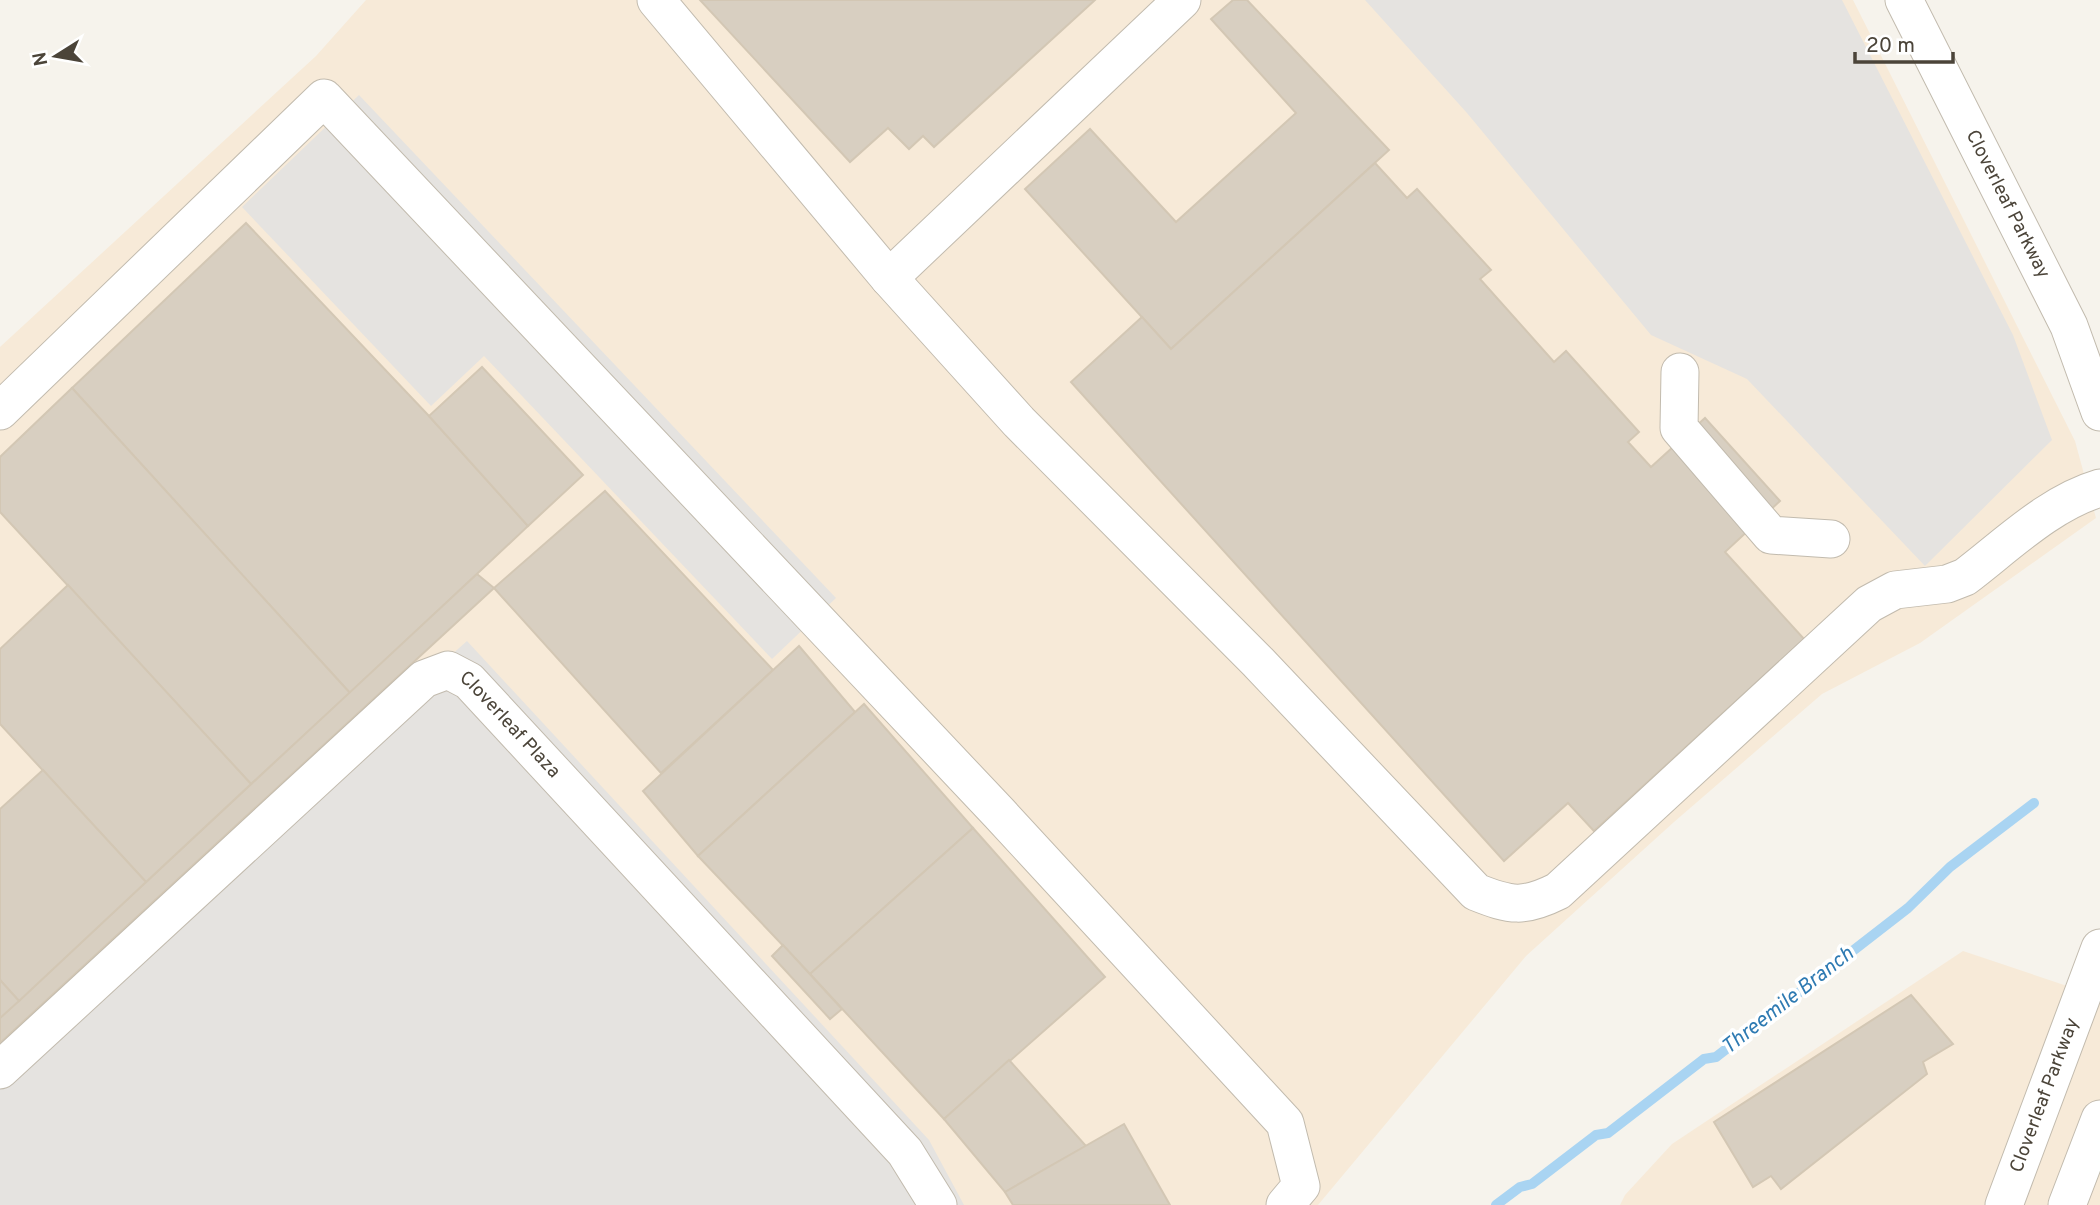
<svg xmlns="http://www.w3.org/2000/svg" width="2100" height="1205" font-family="Overpass,sans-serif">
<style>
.commercial{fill:#f7ead8}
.parking{fill:#e5e3e0}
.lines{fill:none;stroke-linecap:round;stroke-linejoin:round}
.stream{stroke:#a9d4f2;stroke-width:10}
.building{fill:#d8cfc1;stroke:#d3c7b4;stroke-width:2}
.minor-casing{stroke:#c2bbae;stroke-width:39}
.minor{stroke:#fff;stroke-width:37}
.labels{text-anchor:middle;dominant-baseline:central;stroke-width:7;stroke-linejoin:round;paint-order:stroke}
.street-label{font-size:19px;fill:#4b4439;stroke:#fff}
.water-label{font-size:21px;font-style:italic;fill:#2e7ab2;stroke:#fff}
</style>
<rect width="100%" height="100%" fill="#f6f3ec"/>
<!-- commercial -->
<g class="commercial">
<polygon points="366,0 1853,0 2075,441 2096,518 1920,643 1822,694 1674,822 1526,956 1318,1205 0,1205 0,347 316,56"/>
<polygon points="1963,951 2100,997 2100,1205 1620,1205 1625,1195 1672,1144"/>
</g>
<!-- parking -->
<g class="parking">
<polygon points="1365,0 1842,0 2013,335 2052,440 1925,566 1747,379 1651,335 1467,113"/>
<polygon points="359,95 836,598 772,659 484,356 431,406 242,207"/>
<polygon points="467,641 929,1140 964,1205 0,1205 0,1055"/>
</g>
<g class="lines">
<!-- stream -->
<polyline class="stream" points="1496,1205 1520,1187 1532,1184 1596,1135 1608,1133 1704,1059 1716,1057 1908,908 1950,867 2034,803"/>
</g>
<!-- building -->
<g class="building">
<polygon points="700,0 1095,0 934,147 923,136 909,149 888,128 850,162"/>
<polygon points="1233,0 1247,0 1389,150 1171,349 1025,189 1090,129 1176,222 1296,113 1211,19"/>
<polygon points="1375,163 1407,198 1417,189 1491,270 1480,279 1554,362 1566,351 1639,432 1628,442 1651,467 1705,418 1780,501 1725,552 1804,639 1594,831 1568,803 1504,861 1071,382 1142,317 1171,349"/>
<polygon points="246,223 429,416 528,526 350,693 72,388"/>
<polygon points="482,367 583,475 528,526 429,416"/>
<polygon points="72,388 350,693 251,784 0,512 0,457"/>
<polygon points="605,491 773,670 661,773 494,588"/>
<polygon points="477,574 494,588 0,1043 0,1018"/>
<polygon points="68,585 251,784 146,882 0,724 0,649"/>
<polygon points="799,646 855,712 698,856 643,791"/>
<polygon points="864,704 973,828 810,974 698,856"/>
<polygon points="43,770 146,882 19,1001 0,980 0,809"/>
<polygon points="973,828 1105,977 944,1119 810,974"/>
<polygon points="783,945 842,1009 830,1019 772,956"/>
<polygon points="0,980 19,1001 0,1018"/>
<polygon points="1911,995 1953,1044 1923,1062 1927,1074 1781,1189 1771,1176 1753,1187 1714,1122"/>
<polygon points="1009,1060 1086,1146 1005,1192 944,1119"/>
<polygon points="1124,1124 1170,1205 1013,1205 1005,1192"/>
</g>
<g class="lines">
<defs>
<g id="minor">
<path d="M656 0 889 278 1019 422 1258 662 1476 892C1511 906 1524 908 1558 891L1869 604 1895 590 1947 584 1965 577C2006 546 2049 503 2100 488"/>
<path id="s1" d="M1904 0 2069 326 2100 412"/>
<polyline points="889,278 1182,0"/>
<polyline points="1680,372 1679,428 1771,535 1831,539"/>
<polyline points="0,411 324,98 999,813 1285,1123 1301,1186 1285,1205"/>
<path id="s2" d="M0 1070 424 679 448 670 469 681 905 1152 938 1205"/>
<path id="s3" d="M2004 1205 2100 948"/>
<polyline points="2067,1205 2100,1119"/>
</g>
</defs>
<!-- minor casing -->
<use href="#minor" class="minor-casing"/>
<!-- minor -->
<use href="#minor" class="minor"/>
</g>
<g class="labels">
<!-- street labels -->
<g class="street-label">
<text stroke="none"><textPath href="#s1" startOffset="229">Cloverleaf Parkway</textPath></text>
<text stroke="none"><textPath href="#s2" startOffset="686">Cloverleaf Plaza</textPath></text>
<text stroke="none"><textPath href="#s3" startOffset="117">Cloverleaf Parkway</textPath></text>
</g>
<!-- water labels -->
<g class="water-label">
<text transform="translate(1788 1001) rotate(-38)">Threemile Branch</text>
</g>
</g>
<!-- north arrow -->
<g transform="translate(56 56) rotate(259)" stroke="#ffffff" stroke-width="5" paint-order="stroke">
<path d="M0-5L12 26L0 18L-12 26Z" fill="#4b4439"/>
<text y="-10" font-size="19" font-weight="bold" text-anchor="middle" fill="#4b4439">N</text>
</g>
<!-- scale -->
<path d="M1855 52v10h98v-10" fill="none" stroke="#4b4439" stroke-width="3.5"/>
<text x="1866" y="52" font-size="21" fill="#4b4439" stroke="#ffffff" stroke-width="5" paint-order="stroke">20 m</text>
</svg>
